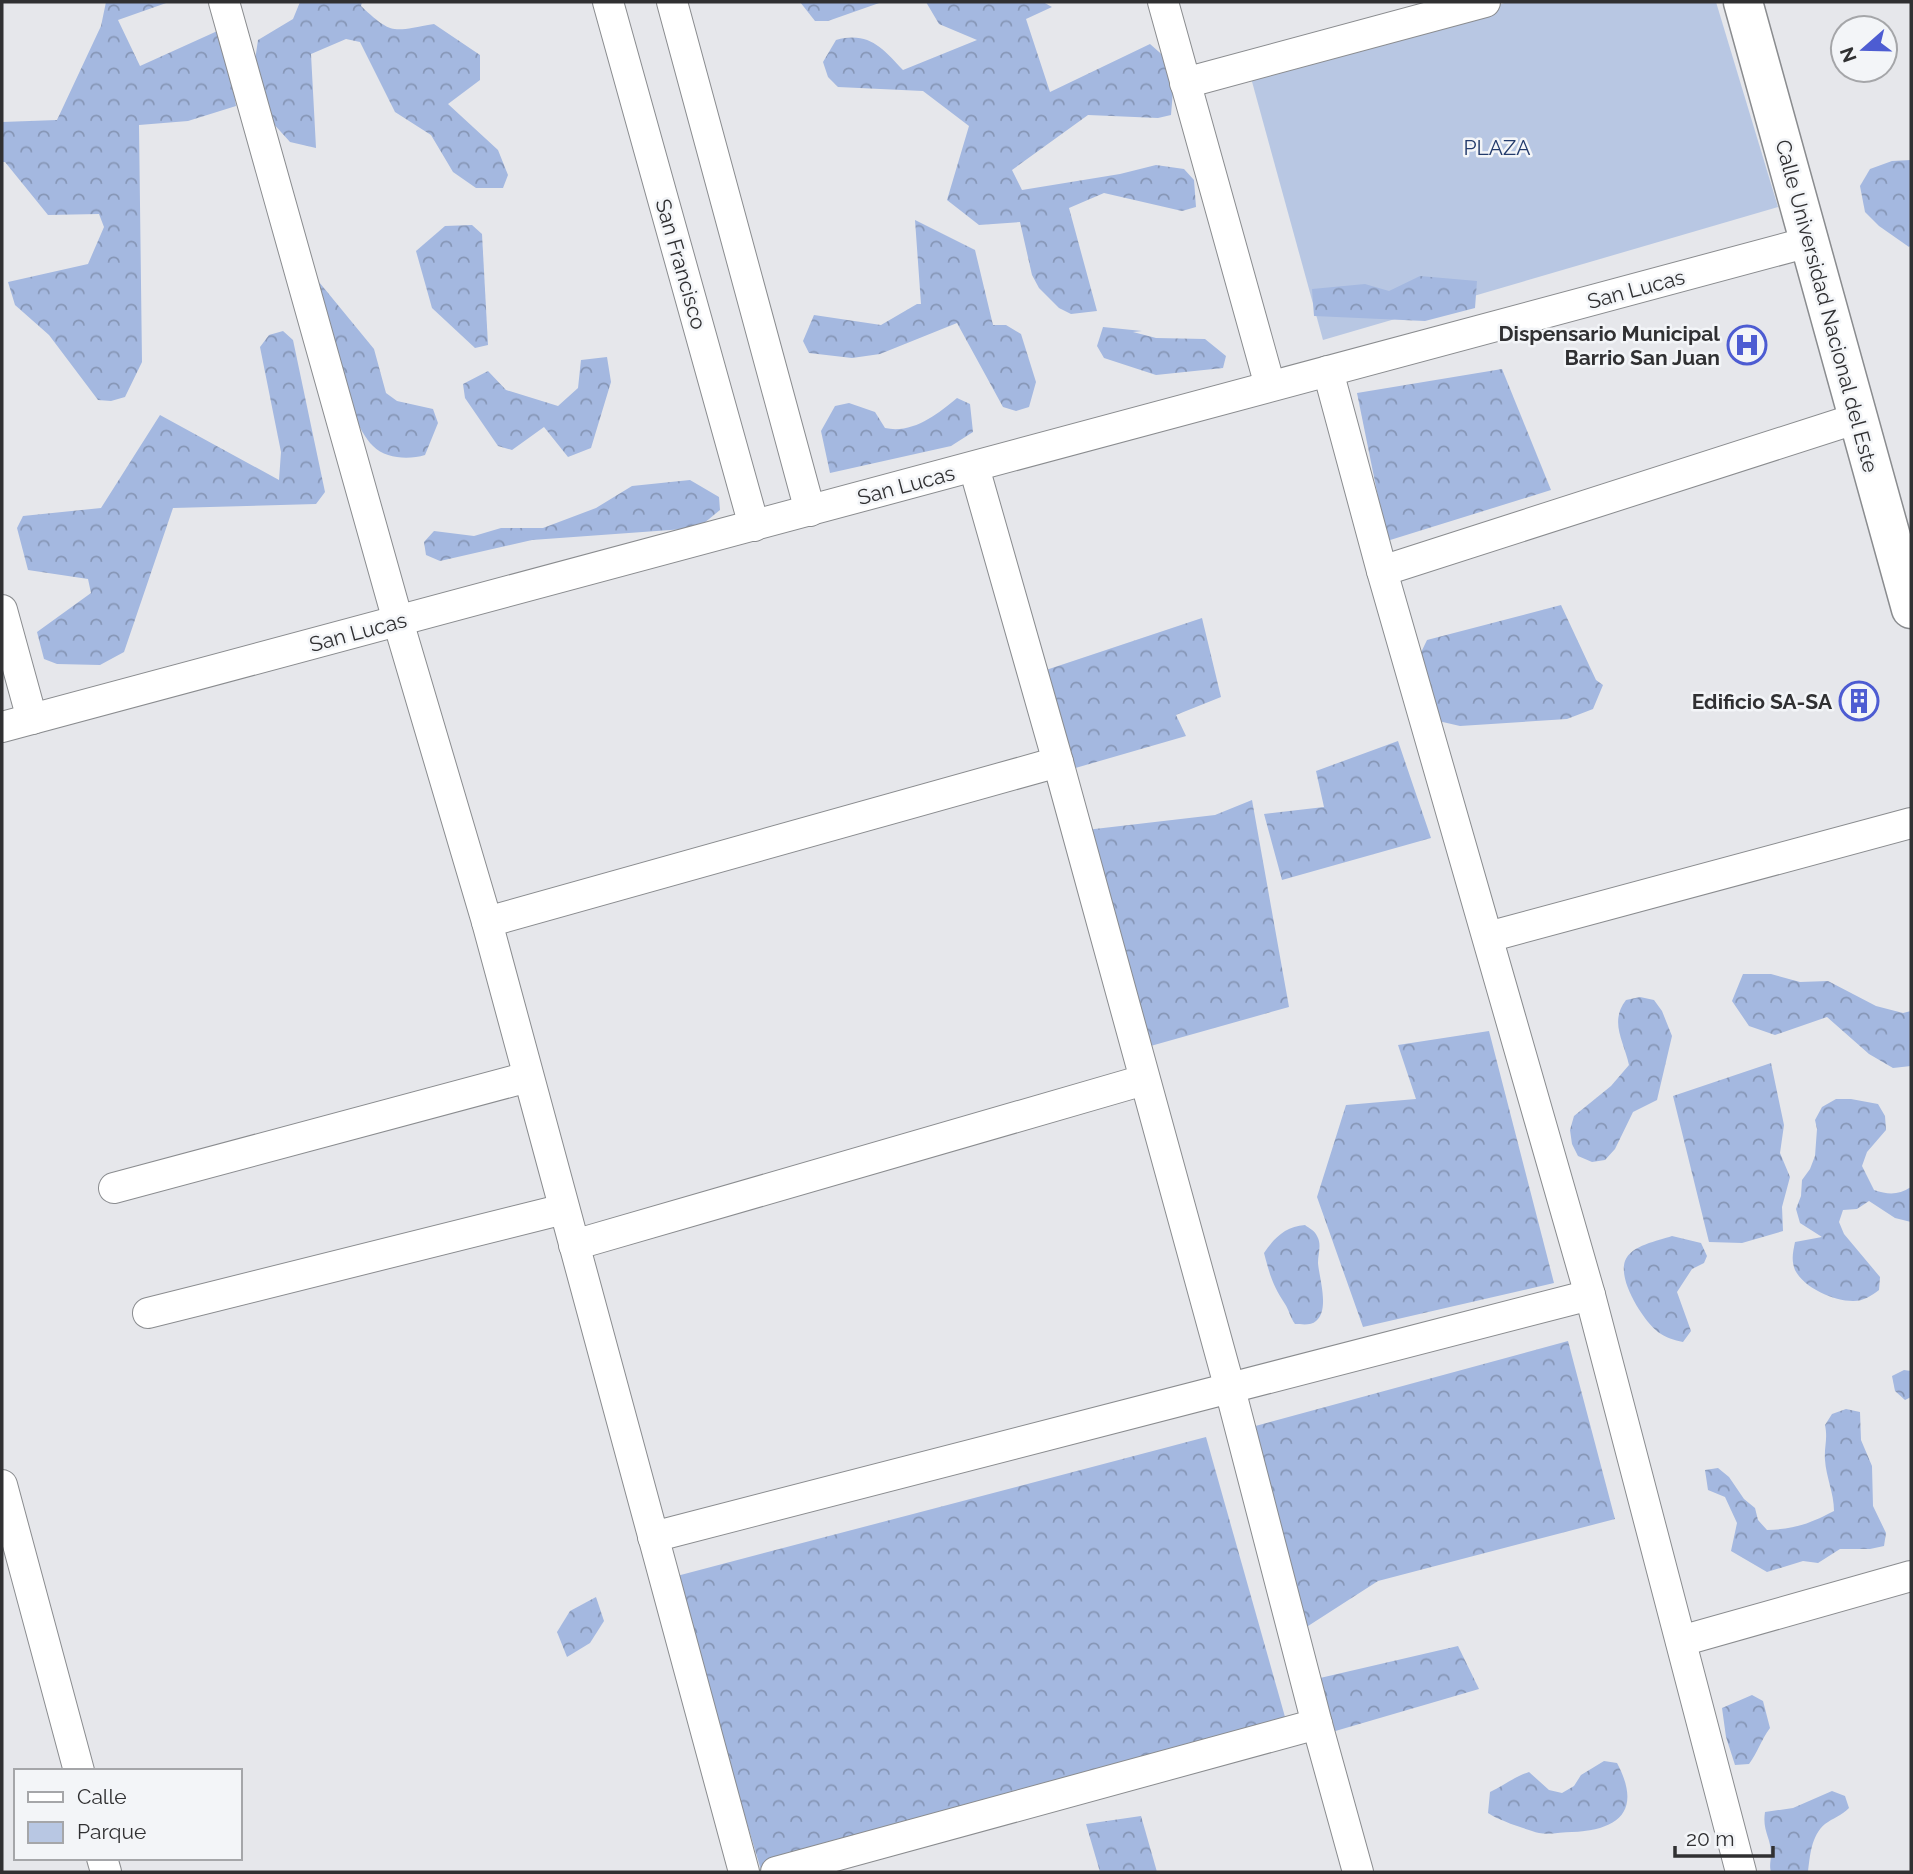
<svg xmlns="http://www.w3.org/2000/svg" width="1913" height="1874" font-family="Raleway,sans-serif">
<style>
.green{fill:#b8c7e3}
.forest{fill:url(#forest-crowns)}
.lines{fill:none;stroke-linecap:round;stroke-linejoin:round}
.street-casing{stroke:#8a8c8f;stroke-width:32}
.secondary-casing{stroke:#8a8c8f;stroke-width:41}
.street{stroke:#fff;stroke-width:30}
.secondary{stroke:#fff;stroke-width:38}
.labels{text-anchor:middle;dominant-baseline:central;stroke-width:5;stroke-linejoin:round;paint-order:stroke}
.park-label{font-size:21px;fill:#233b6c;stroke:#f3f5f8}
.street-label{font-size:21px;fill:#303032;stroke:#f3f5f8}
.poi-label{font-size:21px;font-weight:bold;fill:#303032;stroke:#f3f5f8;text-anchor:end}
</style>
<defs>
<pattern id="forest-crowns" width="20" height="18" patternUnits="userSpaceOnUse" patternTransform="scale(1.75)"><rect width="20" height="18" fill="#a4b8e0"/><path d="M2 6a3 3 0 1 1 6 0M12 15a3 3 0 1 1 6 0" fill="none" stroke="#8696b6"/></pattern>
</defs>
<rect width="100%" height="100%" fill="#e6e7eb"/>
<!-- green -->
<polygon class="green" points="1508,2 1716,2 1778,207 1323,340 1251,78"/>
<!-- forest -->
<g class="forest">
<polygon points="106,2 169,2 118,20 140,66 224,28 236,106 188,121 139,125 142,362 125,397 111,401 98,400 49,335 15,305 8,282 88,264 104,227 99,214 48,215 5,162 2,162 2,122 57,120 101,26"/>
<path d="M300 2H362L361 6C393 36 392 31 434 24L480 55V80L448 104 498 150 508 175 503 188H476L453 172 431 135 395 112 360 42 346 39 311 54 316 148 290 142 271 121 254 67 258 40 293 19Z"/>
<polygon points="800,2 882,2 828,21 815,21"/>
<path d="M926 2H1043L1052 7 1026 19 1050 92 1150 44 1175 66 1171 115 1158 118 1088 115 1012 170 1022 190 1120 174 1156 165 1184 169 1194 180 1196 207 1182 211 1104 193 1069 208 1097 311 1071 314 1059 308 1039 288 1032 275 1020 222 979 225 947 200 969 126 923 91 838 87 828 77 823 62 836 40C869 31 882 48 903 70L977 40 939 24Z"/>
<polygon points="1911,160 1911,245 1909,247 1879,226 1865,212 1860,186 1870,169 1892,161"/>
<polygon points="915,220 975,250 993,325 1006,325 1021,334 1036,382 1029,407 1016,411 1003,407 957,323 880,354 852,358 809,353 803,341 814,315 881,325 917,304 921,304"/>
<polygon points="472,225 482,234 488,345 475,348 432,308 416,251 445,226"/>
<polygon points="1420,276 1477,281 1475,308 1425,321 1314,316 1312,289 1365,284 1389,291"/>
<path d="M319 282 374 349 386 393 397 401 433 409 438 423 425 455C409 460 386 459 373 446 343 415 330 326 319 282Z"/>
<polygon points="1103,327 1142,331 1133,332 1156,338 1205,339 1226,356 1223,368 1156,375 1104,358 1097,346"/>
<polygon points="283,331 293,340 325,492 316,504 173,508 124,652 100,665 57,664 44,659 37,632 91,593 88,579 28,570 17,528 23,516 101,508 160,415 279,480 281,452 260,347 269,335"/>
<polygon points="607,357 611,382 591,448 568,457 544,427 512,450 498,446 465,398 463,384 488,371 506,390 558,406 578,388 581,360"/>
<polygon points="1502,369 1551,490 1387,541 1357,393"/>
<path d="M957 398 970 404 973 432 951 446 830 473 821 431 835 406 849 403 875 412 885 428C912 434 937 415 957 398Z"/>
<polygon points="690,480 719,497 720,510 698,528 532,540 440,561 426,555 424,542 434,531 474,536 501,528 543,528 596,508 632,486"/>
<polygon points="1561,605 1596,680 1603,685 1593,709 1567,719 1460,726 1434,720 1414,667 1427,640"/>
<polygon points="1202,618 1221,697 1176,715 1186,736 1072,769 1043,671"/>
<polygon points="1398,741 1431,838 1282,880 1264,814 1324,807 1316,771"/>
<polygon points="1252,800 1289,1007 1140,1049 1086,830 1215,815"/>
<polygon points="1743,974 1771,974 1800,982 1828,981 1876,1006 1903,1013 1911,1011 1911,1066 1893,1068 1869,1054 1827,1017 1775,1035 1749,1026 1732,1001"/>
<path d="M1640 997 1654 1000 1662 1011 1672 1036 1657 1100 1633 1112 1615 1149 1605 1160 1592 1162 1578 1156 1572 1144 1570 1130 1574 1116 1611 1086 1629 1065C1624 1041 1609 1022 1626 1000Z"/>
<polygon points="1489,1031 1554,1283 1363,1327 1317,1197 1346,1105 1416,1099 1398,1045"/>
<polygon points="1771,1063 1784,1125 1780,1153 1790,1177 1782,1207 1783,1231 1742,1243 1709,1242 1673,1096"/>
<path d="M1836 1099H1851L1878 1104 1885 1116 1886 1130 1867 1152 1862 1166 1874 1190C1889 1195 1898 1195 1911 1187V1222L1895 1218 1869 1201 1857 1209 1843 1210 1839 1222 1844 1234 1880 1277 1879 1290C1871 1296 1864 1301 1853 1301 1834 1301 1804 1288 1795 1270 1791 1260 1793 1252 1795 1242L1822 1237 1800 1223 1796 1209 1801 1196 1802 1180 1810 1169 1815 1156 1817 1129 1815 1120 1822 1107Z"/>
<path d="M1305 1225C1309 1228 1315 1231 1317 1236 1322 1245 1318 1253 1318 1263 1319 1277 1330 1310 1316 1321 1311 1326 1301 1324 1295 1324 1290 1317 1289 1310 1285 1304 1272 1284 1270 1275 1264 1253 1274 1238 1286 1226 1305 1225Z"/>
<path d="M1672 1236 1701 1243 1707 1256 1704 1263 1692 1269 1677 1292 1691 1331 1683 1342C1674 1340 1666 1338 1658 1332 1643 1320 1618 1281 1625 1261 1631 1245 1658 1241 1672 1236Z"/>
<polygon points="1568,1341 1615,1519 1378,1581 1305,1628 1248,1428"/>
<polygon points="1904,1370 1911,1371 1911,1397 1905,1400 1895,1391 1892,1376"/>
<path d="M1846 1409 1860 1412 1861 1440 1872 1466 1873 1506 1886 1533 1884 1546 1870 1549H1840L1818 1563 1803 1561 1767 1572 1731 1551 1737 1523 1725 1497 1708 1490 1705 1470 1718 1468 1729 1477 1744 1499 1755 1508 1758 1520 1767 1530C1795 1529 1809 1524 1834 1511 1834 1493 1826 1477 1825 1460 1824 1446 1828 1440 1825 1425L1832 1414Z"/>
<polygon points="1206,1437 1287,1724 761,1870 673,1577"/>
<polygon points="596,1597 604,1621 590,1643 567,1657 557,1632 570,1611"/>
<polygon points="1458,1646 1479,1689 1332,1732 1320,1678"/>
<path d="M1752 1695 1763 1701 1770 1728C1761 1740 1758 1752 1749 1764L1735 1765 1726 1737 1722 1708Z"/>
<path d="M1604 1761 1617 1763C1642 1810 1620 1830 1572 1832 1562 1832 1549 1835 1539 1833 1525 1829 1500 1821 1488 1813L1490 1792C1503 1786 1514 1777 1529 1772L1549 1790 1562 1793 1574 1786 1581 1775Z"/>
<path d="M1832 1791 1845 1796 1849 1808C1841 1816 1833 1818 1825 1824 1811 1836 1810 1856 1808 1872H1771C1769 1865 1771 1861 1771 1854 1771 1837 1762 1831 1765 1812L1793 1808Z"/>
<polygon points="1141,1816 1157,1872 1100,1872 1086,1824"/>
</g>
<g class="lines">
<defs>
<g id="street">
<polyline points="224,2 398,621 487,922 744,1872"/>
<polyline points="608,2 754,526"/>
<polyline points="672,2 810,511"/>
<polyline points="1163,2 1270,386"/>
<polyline points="1185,83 1485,2"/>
<polyline points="1328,371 1382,571 1590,1295 1741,1872"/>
<polyline points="974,467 1058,762 1230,1389 1317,1724 1358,1872"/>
<polyline points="1382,571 1858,418"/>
<polyline points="2,610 32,719"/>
<polyline points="2,727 1809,242"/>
<polyline points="487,922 1058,762"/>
<polyline points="1488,937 1911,823"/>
<polyline points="114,1188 528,1077"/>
<polyline points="574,1245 1144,1080"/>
<polyline points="148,1313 564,1209"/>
<polyline points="2,1485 79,1771"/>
<polyline points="653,1537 1590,1295"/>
<polyline points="1681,1641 1911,1576"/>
<polyline points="102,1858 106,1872"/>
<polyline points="776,1872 1317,1724"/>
</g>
<polyline id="secondary" points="1743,2 1911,609"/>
</defs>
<!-- street casing -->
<use href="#street" class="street-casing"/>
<!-- secondary casing -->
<use href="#secondary" class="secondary-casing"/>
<!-- street -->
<use href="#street" class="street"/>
<!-- secondary -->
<use href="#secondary" class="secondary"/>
</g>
<!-- icons -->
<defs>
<symbol id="hospital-ring" viewBox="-11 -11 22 22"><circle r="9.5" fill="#f3f5f8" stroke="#4d5cd2" stroke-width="1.5"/><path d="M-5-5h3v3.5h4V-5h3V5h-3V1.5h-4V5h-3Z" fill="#4d5cd2"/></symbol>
<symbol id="building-ring" viewBox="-11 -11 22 22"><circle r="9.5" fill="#f3f5f8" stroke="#4d5cd2" stroke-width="1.5"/><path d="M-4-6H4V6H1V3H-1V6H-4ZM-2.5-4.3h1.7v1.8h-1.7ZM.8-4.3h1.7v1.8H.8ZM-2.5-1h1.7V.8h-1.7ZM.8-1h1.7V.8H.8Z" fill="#4d5cd2"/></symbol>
</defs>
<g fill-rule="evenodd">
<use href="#hospital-ring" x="1725" y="323" width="44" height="44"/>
<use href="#building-ring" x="1837" y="679" width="44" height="44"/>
</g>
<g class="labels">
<!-- park labels -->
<g class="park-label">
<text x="1497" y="147">PLAZA</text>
</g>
<!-- street labels -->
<g class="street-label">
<text transform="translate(681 264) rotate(74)">San Francisco</text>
<text transform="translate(1636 289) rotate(-15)">San Lucas</text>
<text transform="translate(1827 306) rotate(75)">Calle Universidad Nacional del Este</text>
<text transform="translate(906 485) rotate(-15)">San Lucas</text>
<text transform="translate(358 632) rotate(-15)">San Lucas</text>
</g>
<!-- poi labels -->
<g class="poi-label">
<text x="1720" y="333">Dispensario Municipal<tspan x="1720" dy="24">Barrio San Juan</tspan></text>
<text x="1832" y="701">Edificio SA-SA</text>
</g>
</g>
<!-- border -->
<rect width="1913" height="1874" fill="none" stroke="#303032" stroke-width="7"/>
<!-- legend -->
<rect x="14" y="1769" width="228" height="91" fill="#f3f5f8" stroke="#a5a6a9" stroke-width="2"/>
<rect x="28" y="1792" width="35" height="10" fill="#ffffff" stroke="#a5a6a9" stroke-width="2"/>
<text x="77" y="1804" font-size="21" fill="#303032">Calle</text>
<rect x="28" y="1822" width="35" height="21" fill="#b8c7e3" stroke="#a5a6a9" stroke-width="2"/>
<text x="77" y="1839" font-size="21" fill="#303032">Parque</text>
<!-- north arrow -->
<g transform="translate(1864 49) rotate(250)"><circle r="33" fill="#f3f5f8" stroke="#a5a6a9" stroke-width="2"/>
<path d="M0-5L12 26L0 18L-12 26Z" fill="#4d5cd2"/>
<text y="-10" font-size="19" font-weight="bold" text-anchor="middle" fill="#303032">N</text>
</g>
<!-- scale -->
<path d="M1675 1846v10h98v-10" fill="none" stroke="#303032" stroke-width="3.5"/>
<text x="1686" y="1846" font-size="21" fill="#303032" stroke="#f3f5f8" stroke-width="5" paint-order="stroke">20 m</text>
</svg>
